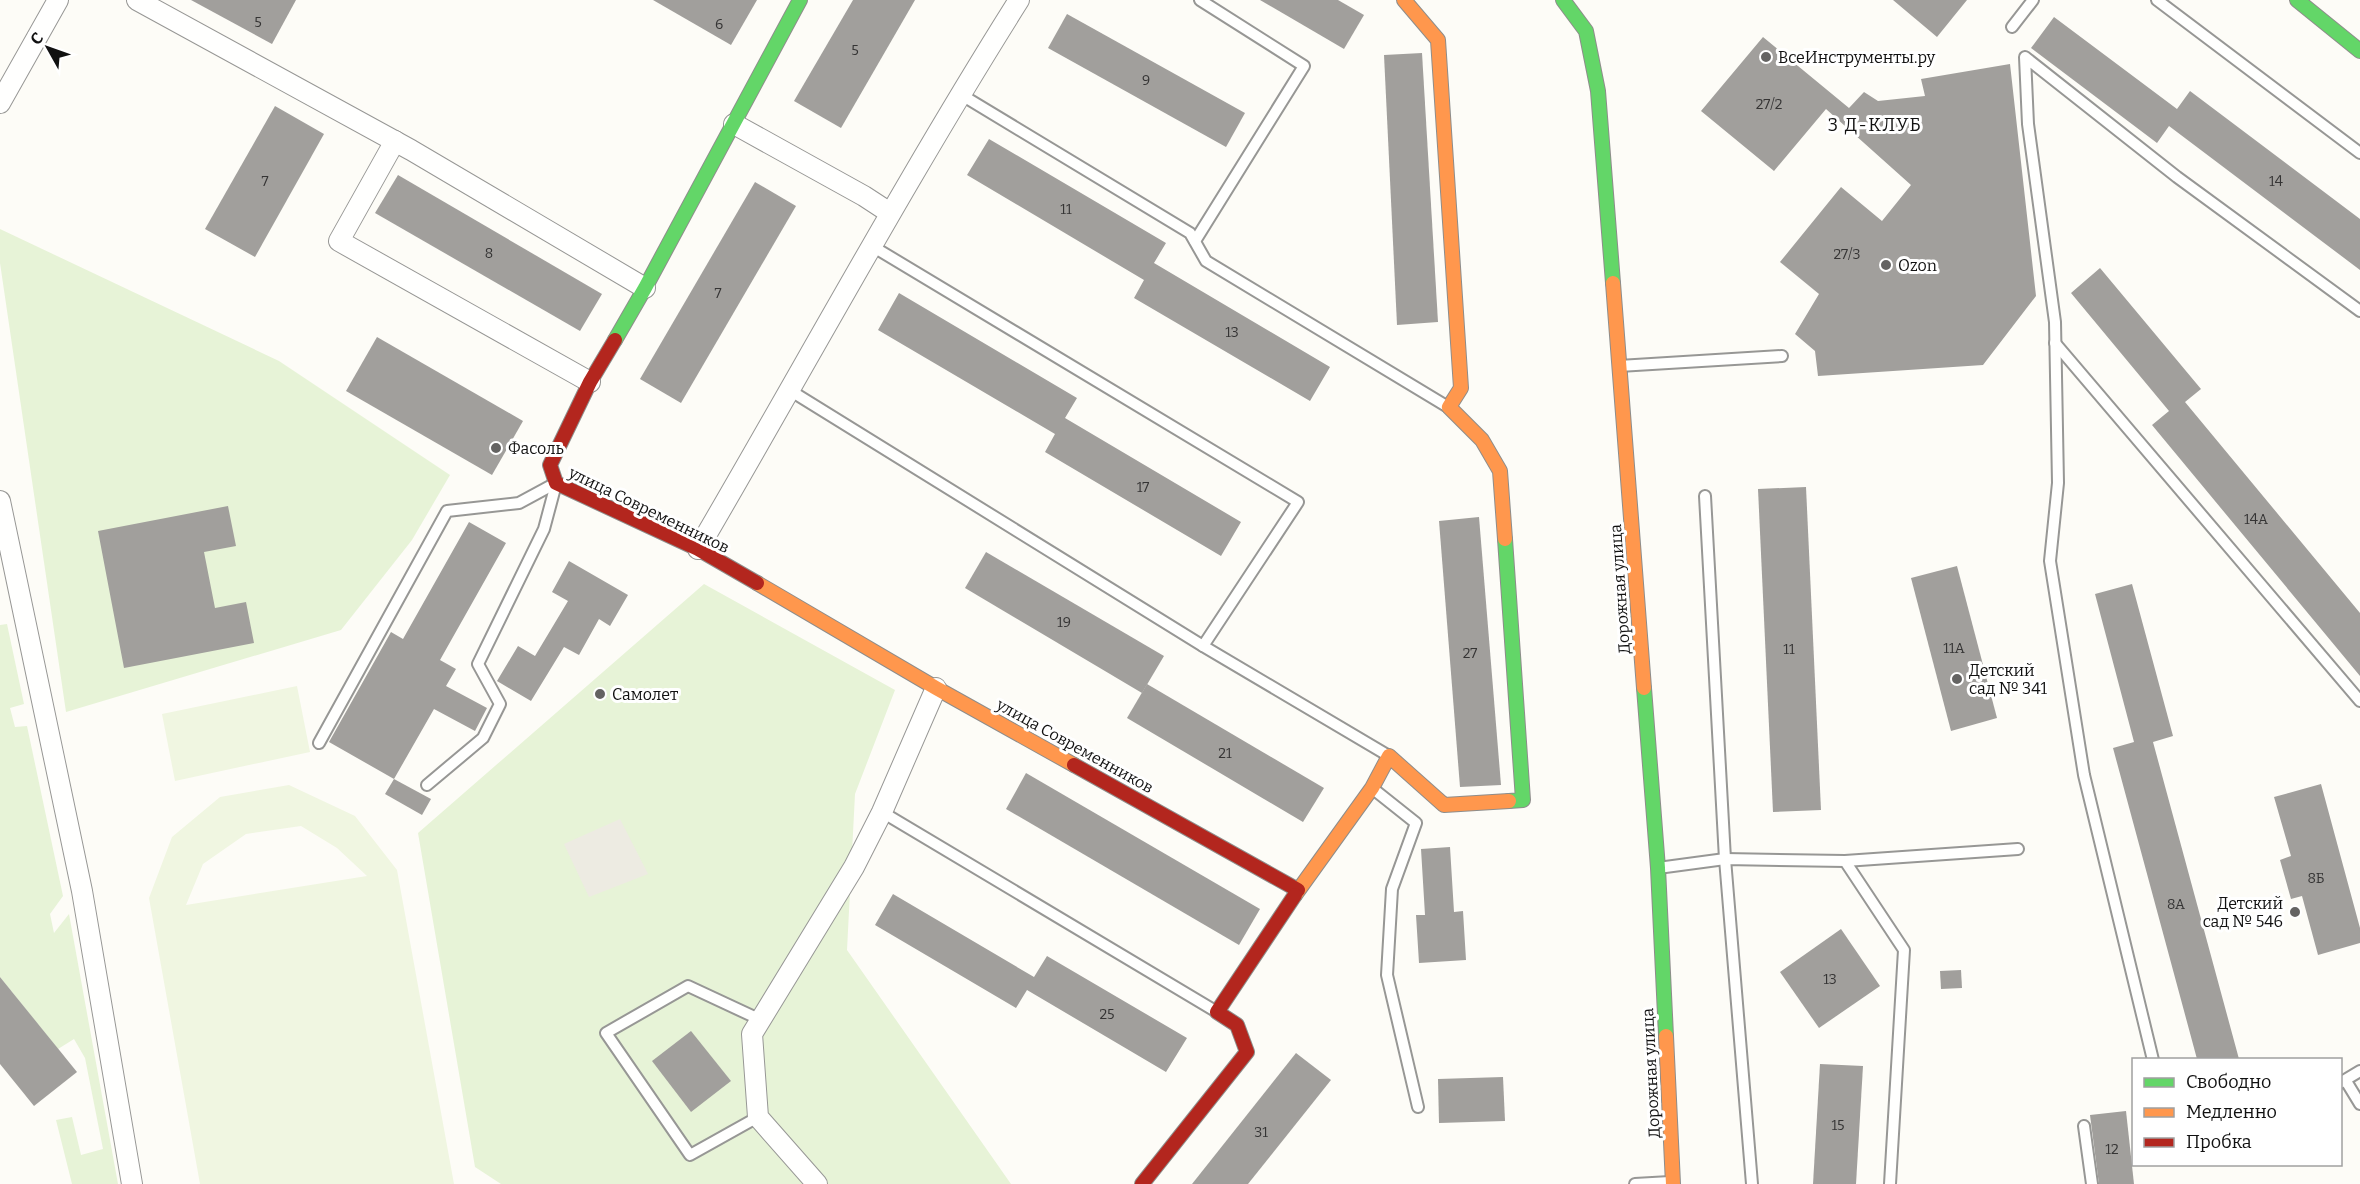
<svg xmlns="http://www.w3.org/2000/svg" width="2360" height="1184" font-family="Bitter,serif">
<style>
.green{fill:#e7f3d7}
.pitch{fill:#f0f6e1;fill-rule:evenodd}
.plaza{fill:#edebe2}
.building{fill:#a19f9c}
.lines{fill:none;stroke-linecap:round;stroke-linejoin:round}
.lane-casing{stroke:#979795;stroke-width:14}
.street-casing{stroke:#979795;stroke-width:22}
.fast-casing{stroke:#8e8d8b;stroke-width:16}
.slow-casing{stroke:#8e8d8b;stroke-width:16}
.jam-casing{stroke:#8e8d8b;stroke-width:16}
.lane{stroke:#fffffe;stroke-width:10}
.street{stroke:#fffffe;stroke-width:20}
.fast{stroke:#63d668;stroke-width:14}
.slow{stroke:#ff974d;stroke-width:14}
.jam{stroke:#b3261e;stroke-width:14}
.poi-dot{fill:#646362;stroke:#fff;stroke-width:2}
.labels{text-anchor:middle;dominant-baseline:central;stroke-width:6;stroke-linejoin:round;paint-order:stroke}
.number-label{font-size:14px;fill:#353434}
.poi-label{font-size:16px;fill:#111;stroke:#fff;text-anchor:start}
.street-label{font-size:16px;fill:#111;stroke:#fff}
.neighbourhood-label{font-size:18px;letter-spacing:1.5px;fill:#111;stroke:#fff}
</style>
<rect width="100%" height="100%" fill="#fdfcf7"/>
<!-- green -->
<g class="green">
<polygon points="0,229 279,361 450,475 412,540 341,630 66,712 0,263"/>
<polygon points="704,584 895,690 855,794 847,950 1011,1184 501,1184 475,1167 418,833"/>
<polygon points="7,624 24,704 10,708 15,727 27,726 63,896 50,914 54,933 69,914 118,1184 72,1184 56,1120 72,1117 81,1155 103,1149 85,1058 74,1039 58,1049 0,977 0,625"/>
</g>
<!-- pitch -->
<g class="pitch">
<polygon points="297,686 310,752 175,781 162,714"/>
<path d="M289 785 355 816 397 870 454 1184H200L149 898 172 837 220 797ZM301 826 337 848 367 876 186 905 203 864 246 834Z"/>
</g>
<!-- plaza -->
<polygon class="plaza" points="620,819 648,874 589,897 564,844"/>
<!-- building -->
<g class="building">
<polygon points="191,0 296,0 272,44"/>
<polygon points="653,0 757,0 731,45"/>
<polygon points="853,0 915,0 841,128 794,101"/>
<polygon points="1260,0 1338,0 1364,15 1344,49"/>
<polygon points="1893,0 1967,0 1937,37"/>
<polygon points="1067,14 1245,113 1226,147 1048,48"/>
<polygon points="2054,17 2177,109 2190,91 2360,219 2360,270 2169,126 2157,143 2031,48"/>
<polygon points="1763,37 1849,108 1864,92 1878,101 1925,96 1921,79 2010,64 2036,296 1983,365 1818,376 1815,351 1795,334 1819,294 1780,262 1841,187 1882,221 1911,185 1826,109 1774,171 1701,111"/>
<polygon points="1422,53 1438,322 1397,325 1384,55"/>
<polygon points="275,106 324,134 255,257 205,229"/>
<polygon points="989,139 1166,243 1154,263 1330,367 1310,401 1134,298 1144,280 967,175"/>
<polygon points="398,175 602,294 580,331 375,213"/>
<polygon points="755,182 796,206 681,403 640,379"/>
<polygon points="2100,268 2201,389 2185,402 2360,613 2360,676 2152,425 2169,411 2071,293"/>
<polygon points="899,293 1077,398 1065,418 1241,522 1221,556 1045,452 1055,434 878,330"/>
<polygon points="377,337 523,421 492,475 346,391"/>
<polygon points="1806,487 1821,810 1773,812 1758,489"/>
<polygon points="228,506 236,546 204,552 215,608 246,602 254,643 124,668 98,531"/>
<polygon points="1479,517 1501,785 1460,787 1439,521"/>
<polygon points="469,522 506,543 440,660 456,669 446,686 487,708 475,731 434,709 394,779 329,742 391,632 403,639"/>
<polygon points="986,552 1164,656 1142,693 965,588"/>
<polygon points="569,561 628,595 610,626 599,619 579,655 564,647 531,701 497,681 518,646 535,656 568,601 552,592"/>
<polygon points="1957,566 1997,718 1951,731 1911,578"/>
<polygon points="2132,584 2173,736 2153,742 2239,1059 2197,1059 2113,748 2134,742 2095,594"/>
<polygon points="1147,684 1324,788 1303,822 1127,718"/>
<polygon points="1026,773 1260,909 1239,945 1006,809"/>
<polygon points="394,779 431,799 422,815 385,794"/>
<polygon points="2321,784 2360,928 2360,943 2318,955 2302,896 2291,899 2280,860 2291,856 2274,797"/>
<polygon points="1450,847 1454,912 1463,911 1466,960 1419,963 1416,915 1425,915 1421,849"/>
<polygon points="893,894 1034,977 1047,956 1187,1038 1166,1072 1027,990 1016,1008 875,925"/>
<polygon points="1841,929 1880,986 1819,1028 1780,972"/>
<polygon points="1961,970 1962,988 1941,989 1940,971"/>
<polygon points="0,977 77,1072 34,1106 0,1064"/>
<polygon points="691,1031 731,1081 691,1112 652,1061"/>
<polygon points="1296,1053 1331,1080 1248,1184 1192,1184"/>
<polygon points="1820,1064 1863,1066 1856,1184 1813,1184"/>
<polygon points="1503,1077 1505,1121 1439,1123 1438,1079"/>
<polygon points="2126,1111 2134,1184 2099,1184 2090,1115"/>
</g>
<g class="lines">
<defs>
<g id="lane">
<polyline points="2157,0 2360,153"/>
<polyline points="2012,27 2033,0"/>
<polyline points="960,94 1190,233 1206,261 1448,407"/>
<polyline points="1195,241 1304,66 1200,0"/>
<polyline points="872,246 1298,502 1203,646"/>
<polyline points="2055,343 2360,701"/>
<polyline points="1619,366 1782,356"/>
<polyline points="791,391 1203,646 1389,756"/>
<polyline points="1705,496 1725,859 1752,1184"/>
<polyline points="319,743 447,511 519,503 556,483"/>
<polyline points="427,785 483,738 500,704 478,664 544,529 556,484"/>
<polyline points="1372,788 1416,823 1392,889 1387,975 1418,1107"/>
<polyline points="882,812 1217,1012"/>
<polyline points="1845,861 1904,950 1890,1184"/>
<polyline points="1658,868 1725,859 1845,861 2018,849"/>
<polyline points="2153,1060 2084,775 2050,561 2058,483 2055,322 2028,124 2025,57 2177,177 2360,311"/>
<polyline points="2346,1081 2360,1104"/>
<polyline points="2340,1083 2360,1071"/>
<polyline points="758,1117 690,1155 606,1033 688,986 761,1020"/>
<polyline points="2084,1126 2092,1184"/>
<polyline points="1635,1184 1670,1182"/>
</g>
<g id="street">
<polyline points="137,0 411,150 645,288"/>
<polyline points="0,103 58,0"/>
<polyline points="734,124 864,196 890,213"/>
<polyline points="395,141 339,241 590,382"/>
<polyline points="0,501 82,891 132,1184"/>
<path d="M698 549C805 366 906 179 1019 0"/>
<polyline points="817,1184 758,1117 752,1034 854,867 882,812 936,688"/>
</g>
<g id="fast">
<polyline points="1563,0 1586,31 1598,91 1613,283"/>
<polyline points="2297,0 2360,51"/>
<polyline points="615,340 645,288 800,0"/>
<polyline points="1505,539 1523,800 1509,801"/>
<polyline points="1644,688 1658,868 1666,1036"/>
</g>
<g id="slow">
<polyline points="1404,0 1438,40 1461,388 1449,407 1482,440 1500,471 1505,539"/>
<polyline points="1613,283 1644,688"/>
<polyline points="757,583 936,688 1074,765"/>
<polyline points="1295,895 1372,788 1389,756 1444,805 1509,801"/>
<polyline points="1666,1036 1673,1184"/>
</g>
<g id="jam">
<polyline points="615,340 590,382 550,465 556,483 698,549 757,583"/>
<polyline points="1074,765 1298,890"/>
<polyline points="1142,1184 1247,1052 1237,1025 1217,1012 1295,895"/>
</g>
</defs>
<!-- lane casing -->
<use href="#lane" class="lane-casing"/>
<!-- street casing -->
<use href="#street" class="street-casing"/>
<!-- fast casing -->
<use href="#fast" class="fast-casing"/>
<!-- slow casing -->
<use href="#slow" class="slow-casing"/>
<!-- jam casing -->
<use href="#jam" class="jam-casing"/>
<!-- lane -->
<use href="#lane" class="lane"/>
<!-- street -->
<use href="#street" class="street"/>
<!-- fast -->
<use href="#fast" class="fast"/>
<!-- slow -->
<use href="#slow" class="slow"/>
<!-- jam -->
<use href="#jam" class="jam"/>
</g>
<!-- markers -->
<g class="poi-dot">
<circle cx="1766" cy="57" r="6"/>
<circle cx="1886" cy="265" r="6"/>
<circle cx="496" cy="448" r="6"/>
<circle cx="1957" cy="679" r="6"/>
<circle cx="600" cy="694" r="6"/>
<circle cx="2295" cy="912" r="6"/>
</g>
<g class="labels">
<!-- number labels -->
<g class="number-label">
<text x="258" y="22">5</text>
<text x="719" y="24">6</text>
<text x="855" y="50">5</text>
<text x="1146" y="80">9</text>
<text x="1769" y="104">27/2</text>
<text x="265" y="181">7</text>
<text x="2276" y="181">14</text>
<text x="1066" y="209">11</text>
<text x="489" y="253">8</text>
<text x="1847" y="254">27/3</text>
<text x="718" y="293">7</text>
<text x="1232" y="332">13</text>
<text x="1143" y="487">17</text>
<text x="2256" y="519">14А</text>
<text x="1064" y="622">19</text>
<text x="1954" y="648">11А</text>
<text x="1789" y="649">11</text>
<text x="1470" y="653">27</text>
<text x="1225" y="753">21</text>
<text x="2316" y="878">8Б</text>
<text x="2176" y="904">8А</text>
<text x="1830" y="979">13</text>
<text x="1107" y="1014">25</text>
<text x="1838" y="1125">15</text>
<text x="1261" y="1132">31</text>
<text x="2112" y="1149">12</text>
</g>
<!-- poi labels -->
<g class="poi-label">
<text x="1778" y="57">ВсеИнструменты.ру</text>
<text x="1898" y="265">Ozon</text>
<text x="508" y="448">Фасоль</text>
<text x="1969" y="670">Детский<tspan x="1969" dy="18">сад № 341</tspan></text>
<text x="612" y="694">Самолет</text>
<text x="2283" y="903" text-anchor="end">Детский<tspan x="2283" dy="18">сад № 546</tspan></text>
</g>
<!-- street labels -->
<g class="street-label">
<text transform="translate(649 510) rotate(26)">улица Современников</text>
<text transform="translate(1620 589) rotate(-94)">Дорожная улица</text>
<text transform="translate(1075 746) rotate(29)">улица Современников</text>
<text transform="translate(1651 1073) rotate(-93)">Дорожная улица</text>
</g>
<!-- neighbourhood labels -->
<g class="neighbourhood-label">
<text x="1875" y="125">3 Д-КЛУБ</text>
</g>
</g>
<!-- legend -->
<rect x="2132" y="1058" width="210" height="108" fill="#ffffff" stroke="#a0a0a0" stroke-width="1.5"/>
<rect x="2144" y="1078" width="30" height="9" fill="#63d668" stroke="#a0a0a0" stroke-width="1.5"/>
<text x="2186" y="1088" font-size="18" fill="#111111">Свободно</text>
<rect x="2144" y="1108" width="30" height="9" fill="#ff974d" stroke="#a0a0a0" stroke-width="1.5"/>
<text x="2186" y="1118" font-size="18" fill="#111111">Медленно</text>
<rect x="2144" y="1138" width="30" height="9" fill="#b3261e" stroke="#a0a0a0" stroke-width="1.5"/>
<text x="2186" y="1148" font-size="18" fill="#111111">Пробка</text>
<!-- north arrow -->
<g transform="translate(48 48) rotate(310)" stroke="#ffffff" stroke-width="4.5" paint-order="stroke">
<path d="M0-4.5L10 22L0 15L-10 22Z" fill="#111111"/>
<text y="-9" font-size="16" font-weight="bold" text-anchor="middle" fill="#111111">С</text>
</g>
</svg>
